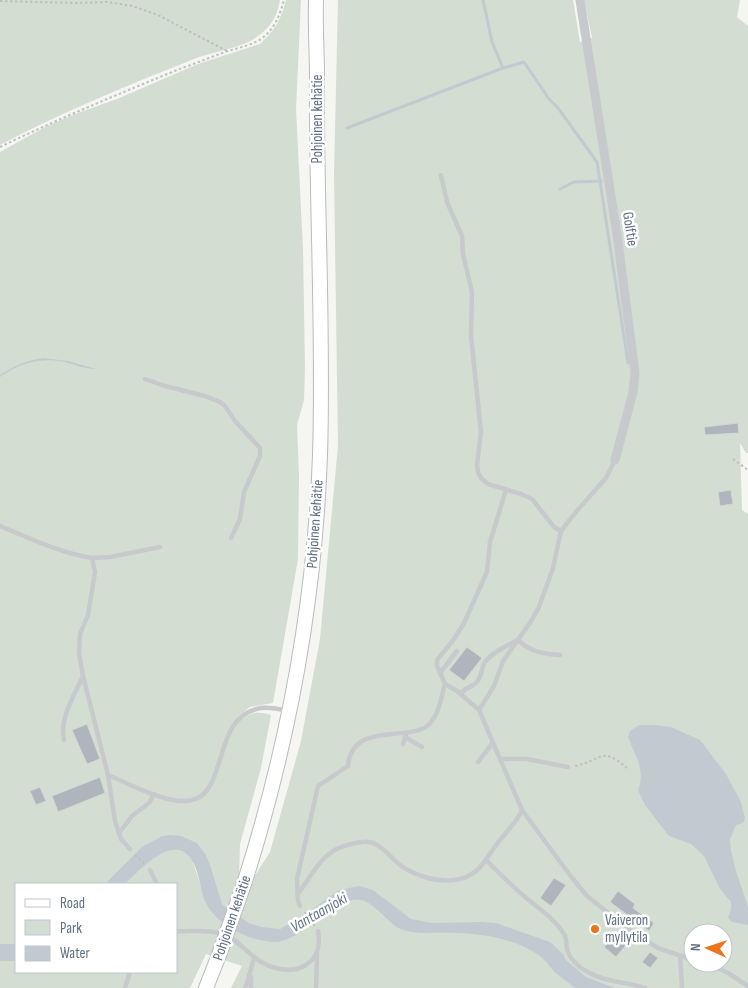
<svg xmlns="http://www.w3.org/2000/svg" width="748" height="988" font-family="'Sofia Sans Condensed',sans-serif">
<style>
.green{fill:#d4ddd2;fill-rule:evenodd}
.water{fill:#c2cad1}
.lines{fill:none;stroke-linecap:round;stroke-linejoin:round}
.stream{stroke:#c2cad1;stroke-width:3}
.building{fill:#afb5bc;stroke:#d6d7d4}
.secondary-casing{stroke:#b9bcc1;stroke-width:16}
.path{stroke:#bebfc2;stroke-width:2;stroke-dasharray:2.5 2.5;stroke-linecap:butt}
.lane{stroke:#c7c9cd;stroke-width:4.5}
.street{stroke:#c7c9cd;stroke-width:9}
.secondary{stroke:#fff;stroke-width:14}
.secondary-bridge-casing{stroke:#b9bcc1;stroke-width:16;stroke-linecap:butt}
.secondary-bridge{stroke:#fff;stroke-width:14}
.poi-dot{fill:#ec741a;stroke:#fff;stroke-width:2}
.labels{text-anchor:middle;dominant-baseline:central;stroke-width:5;stroke-linejoin:round;paint-order:stroke}
.street-label{font-size:15px;fill:#626f84;stroke:#fff}
.poi-label{font-size:15px;fill:#626f84;stroke:#fff;text-anchor:start}
.water-label{font-size:16px;font-style:italic;fill:#637788;stroke:#fff}
</style>
<rect width="100%" height="100%" fill="#f5f5f1"/>
<!-- green -->
<g class="green">
<path d="M0 0H280C278 13 273 24 262 33 247 47 219 50 199 57 131 84 64 111 0 145Z"/>
<path d="M286 0H301L296 109 303 250 305 367 304 400 297 425 299 476 298 559 273 703 250 707 244 712 243 719C251 711 262 712 271 715L261 768 240 844 239 877 228 908 222 904 219 898 206 855 193 862 202 890 215 915 262 927 249 923 239 917 252 880 270 852 301 741 320 639 338 446 334 174 338 0H573L580 42 592 38 584 0H740L737 17 748 26V453H746L740 443 742 510 748 514V988H231L242 966 206 954 190 988H0V152L45 127 75 114 117 99 198 64 260 44C275 30 281 19 286 0ZM16 884H176V972H16ZM693 933H723V963H693Z"/>
</g>
<!-- water -->
<g class="water">
<path d="M43 358 68 361 96 369C85 369 75 365 65 362 41 357 20 363 0 377V375C14 366 27 360 43 358Z"/>
<path d="M639 725H655L671 727 700 740 726 774 741 802 745 818 743 823 736 825 730 839 731 851 736 871 748 907V925L732 922 728 918 731 909V902L720 889 704 856 691 844 669 836 645 805 638 790C646 770 635 755 628 737L630 731Z"/>
<path d="M170 835 181 836 197 843 206 855 211 868 222 904 249 923 262 927 280 929 303 916 339 890 359 886 373 890 411 919 432 923 481 922 496 923 550 942 563 954 566 960 586 977 615 988H575C568 982 557 975 552 969 546 961 541 956 532 951 511 938 476 933 452 933 435 932 419 935 403 930 386 924 372 895 352 900 329 905 296 944 273 942 249 941 217 925 206 903 200 891 200 876 194 864 177 828 140 870 125 884H105L142 847 162 836Z"/>
<rect x="0" y="944" width="16" height="17"/>
</g>
<g class="lines">
<!-- stream -->
<g class="stream">
<polyline points="483,0 492,42 503,68 524,62 549,99 558,108 597,162 628,363"/>
<polyline points="347,128 503,68"/>
<polyline points="560,189 574,182 601,181"/>
</g>
</g>
<!-- building -->
<g class="building">
<polygon points="738,423 739,433 705,435 704,427"/>
<polygon points="731,490 733,504 720,506 718,492"/>
<polygon points="467,647 482,658 464,681 449,670"/>
<polygon points="87,724 100,759 87,764 72,730"/>
<polygon points="100,777 105,793 58,812 52,796"/>
<polygon points="40,787 46,801 36,805 30,791"/>
<polygon points="554,878 566,885 551,906 540,898"/>
<polygon points="618,891 635,904 633,908 654,923 649,931 610,902"/>
<polygon points="617,937 626,945 616,957 604,947 611,939 614,941"/>
<polygon points="650,952 658,958 650,968 642,962"/>
</g>
<g class="lines">
<defs>
<g id="secondary">
<path d="M245 881C289 742 315 600 320 455 324 329 316 202 317 76 317 51 315 25 316 0"/>
<polyline points="206,988 219,955"/>
</g>
</defs>
<!-- secondary casing -->
<use href="#secondary" class="secondary-casing"/>
<!-- path -->
<g class="path">
<polyline points="0,1 75,3 108,2 132,6 158,15 227,51"/>
<path d="M0 147C60 118 121 93 182 68 197 63 211 57 225 52 237 48 250 46 261 39 274 30 280 15 284 0"/>
<polyline points="733,459 748,470"/>
<path d="M575 766C602 761 600 745 627 768"/>
<polyline points="135,855 146,865"/>
<polyline points="305,912 315,926"/>
</g>
<!-- lane -->
<g class="lane">
<polyline points="441,175 447,202 462,236 463,254 472,292 471,336 481,432 477,465 478,472 481,478 488,484 521,494 532,499 554,527 561,531"/>
<polyline points="145,379 165,386 205,396 220,402 225,406 235,421 260,448 260,456 244,492 240,519 231,538"/>
<polyline points="615,460 606,478 575,513 561,531 553,568 539,607 530,623 503,661 494,686 479,710 522,810 569,874 587,896 630,930 658,948 693,960"/>
<path d="M0 526C30 538 59 553 92 558L95 572 88 615 80 634 79 654 83 676 108 775 115 821 121 839 130 849"/>
<polyline points="92,558 110,557 160,547"/>
<polyline points="440,673 457,651"/>
<polyline points="445,684 457,691 479,710"/>
<path d="M460 694C466 687 470 688 476 683 482 678 481 668 485 662 492 652 508 645 518 640 531 652 543 654 560 655"/>
<polyline points="405,737 422,747"/>
<path d="M64 740C59 719 74 696 82 678"/>
<polyline points="403,744 406,735"/>
<polyline points="500,759 527,759 568,767"/>
<polyline points="478,762 492,744"/>
<path d="M108 775C129 784 161 801 184 801 232 801 208 716 261 708 270 707 279 709 288 711"/>
<polyline points="119,833 132,816 149,803 154,794"/>
<path d="M486 860C498 872 511 885 525 897 538 908 555 919 564 934 568 940 565 946 568 952 570 959 580 968 586 971 606 983 624 981 645 988"/>
<polyline points="150,870 157,884"/>
<path d="M298 894C319 866 322 847 362 842 381 839 391 861 406 869 429 882 463 888 482 865 488 857 494 848 500 840 508 830 517 822 522 810"/>
<path d="M300 906 298 901 297 879 318 786 348 766C352 721 406 742 427 726 439 717 441 697 445 684L437 666V660L454 639 464 623 487 572 490 542 506 490"/>
<path d="M176 931C190 932 209 929 222 934 235 938 243 948 253 956 267 968 290 975 306 965 319 956 320 944 318 931"/>
<polyline points="680,956 682,988"/>
<polyline points="707,963 728,973 748,986"/>
<polyline points="125,988 130,972"/>
<polyline points="245,988 247,983 254,958"/>
<polyline points="251,988 251,977"/>
<polyline points="316,988 317,954"/>
</g>
<!-- street -->
<polyline class="street" points="580,0 617,234 635,373 633,392 615,460"/>
<!-- secondary -->
<use href="#secondary" class="secondary"/>
<defs>
<polyline id="secondary-bridge" points="219,955 245,881"/>
</defs>
<!-- secondary-bridge casing -->
<use href="#secondary-bridge" class="secondary-bridge-casing"/>
<!-- secondary-bridge -->
<use href="#secondary-bridge" class="secondary-bridge"/>
</g>
<!-- markers -->
<circle class="poi-dot" cx="595" cy="929" r="5"/>
<g class="labels">
<!-- street labels -->
<g class="street-label">
<text transform="translate(317 119) rotate(-90)">Pohjoinen kehätie</text>
<text transform="translate(630 229) rotate(81)">Golftie</text>
<text transform="translate(315 524) rotate(-86)">Pohjoinen kehätie</text>
<text transform="translate(232 918) rotate(-71)">Pohjoinen kehätie</text>
</g>
<!-- poi labels -->
<g class="poi-label">
<text x="605" y="920">Vaiveron<tspan x="605" dy="17">myllytila</tspan></text>
</g>
<!-- water labels -->
<g class="water-label">
<text transform="translate(319 913) rotate(-30)">Vantaanjoki</text>
</g>
</g>
<!-- legend -->
<rect x="15" y="883" width="162" height="90" fill="#ffffff" stroke="#c0c5ce"/>
<rect x="25" y="899" width="25" height="8" fill="#ffffff" stroke="#c0c5ce"/>
<text x="60" y="908" font-size="15" fill="#626f84">Road</text>
<rect x="25" y="920" width="25" height="15" fill="#d4ddd2" stroke="#c0c5ce"/>
<text x="60" y="933" font-size="15" fill="#626f84">Park</text>
<rect x="25" y="946" width="25" height="15" fill="#c2cad1" stroke="#c0c5ce"/>
<text x="60" y="958" font-size="15" fill="#626f84">Water</text>
<!-- north arrow -->
<g transform="translate(708 948) rotate(273)"><circle r="24" fill="#ffffff" stroke="#c0c5ce"/>
<path d="M0-4L9 19L0 12L-9 19Z" fill="#ec741a"/>
<text y="-8" font-size="14" font-weight="bold" text-anchor="middle" fill="#626f84">N</text>
</g>
</svg>
